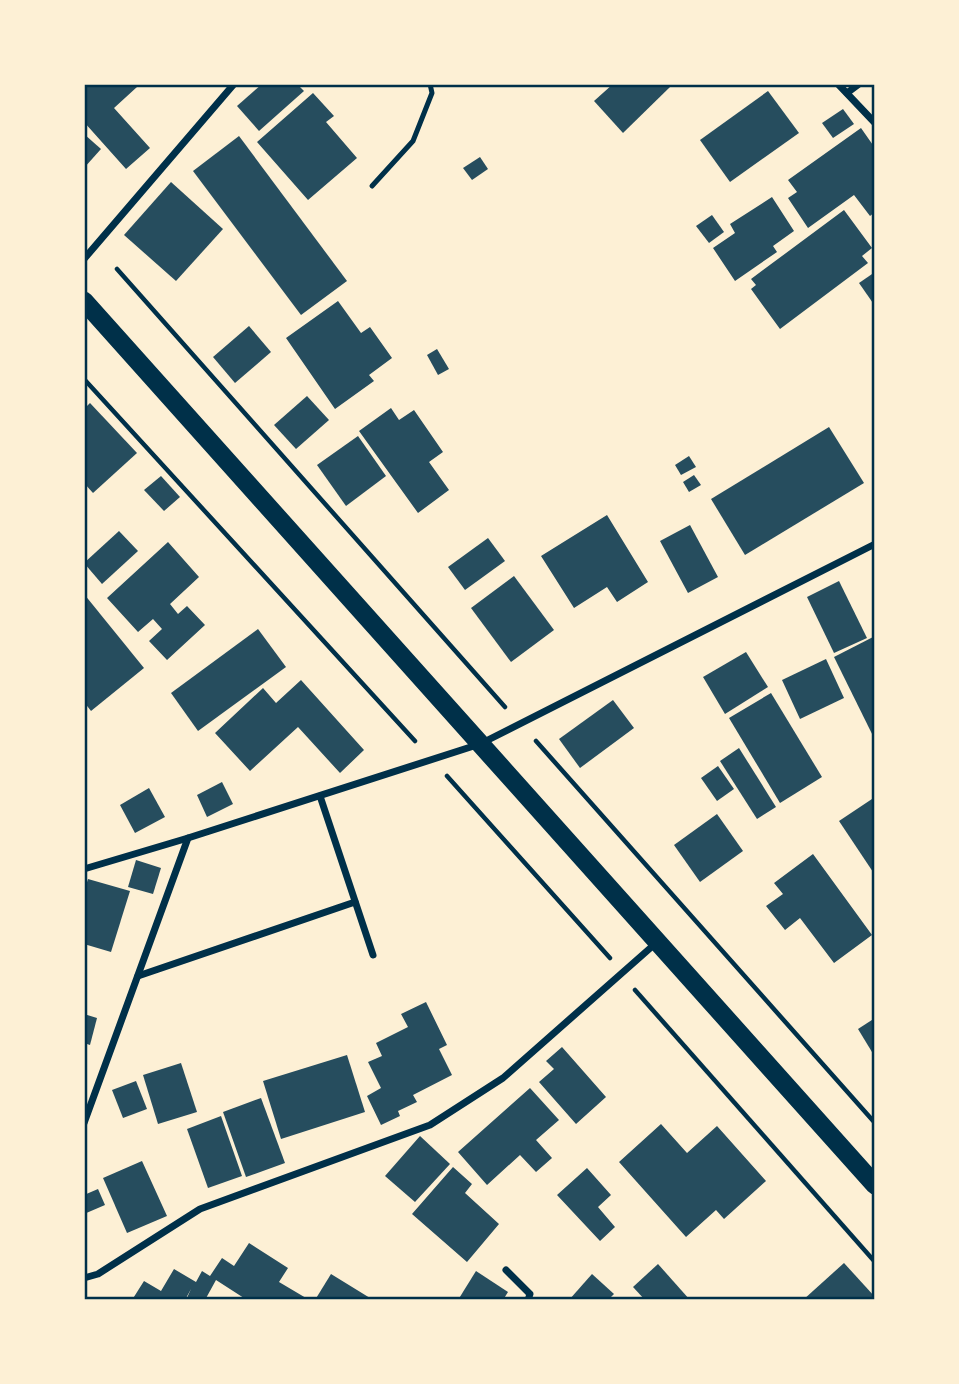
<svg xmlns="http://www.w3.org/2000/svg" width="959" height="1384" font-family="'Source Serif 4',serif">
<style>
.building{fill:#264d5e}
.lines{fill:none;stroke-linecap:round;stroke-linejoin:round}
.path{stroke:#003049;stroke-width:4.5}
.service{stroke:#003049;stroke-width:5}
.minor{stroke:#003049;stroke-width:7}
.trunk{stroke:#003049;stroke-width:19}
.neatline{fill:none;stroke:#003049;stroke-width:2.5}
</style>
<rect width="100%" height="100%" fill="#fdf0d5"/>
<!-- building -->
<g class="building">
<polygon points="84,84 135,84 137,87 114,108 150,148 126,169 84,122"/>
<polygon points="262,84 297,84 304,91 259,131 237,106"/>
<polygon points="613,84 667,84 670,87 623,133 594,101"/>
<polygon points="768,91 799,133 730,182 700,140"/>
<polygon points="313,93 334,116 326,122 357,158 308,200 257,142"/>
<polygon points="843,109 854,124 833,138 822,123"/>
<polygon points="861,128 875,148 875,212 870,216 854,195 808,228 788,198 797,192 788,180"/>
<polygon points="84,134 101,149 84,168"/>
<polygon points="239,136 347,281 301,315 193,171"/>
<polygon points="480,157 488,169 472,180 463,168"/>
<polygon points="171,182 223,229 176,281 124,235"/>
<polygon points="772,197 794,231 773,246 777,252 735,281 713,248 735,233 730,224"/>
<polygon points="844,210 872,248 862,256 868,263 780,329 751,289 756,285 751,279"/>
<polygon points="712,215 724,232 709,243 696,226"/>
<polygon points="875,272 875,306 859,283"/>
<polygon points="338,301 361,333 370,327 392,358 369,375 374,381 335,409 286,338"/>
<polygon points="249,326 271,352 235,383 213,357"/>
<polygon points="437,349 449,369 438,375 427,355"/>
<polygon points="307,396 329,420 296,449 274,425"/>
<polygon points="90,403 137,453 93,493 84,483 84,409"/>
<polygon points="391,408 399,420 414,410 443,452 429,462 449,490 418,513 359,431"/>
<polygon points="829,427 864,483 745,555 711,499"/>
<polygon points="358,436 386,476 346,506 317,465"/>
<polygon points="689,456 696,467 681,475 675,465"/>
<polygon points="694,475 701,485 689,492 683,482"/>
<polygon points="161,476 180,497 164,511 144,490"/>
<polygon points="607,515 648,582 617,602 607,587 574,608 541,556"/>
<polygon points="690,525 718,577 688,593 660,541"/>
<polygon points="119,531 138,551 102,584 84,563"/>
<polygon points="488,538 505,561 465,590 448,567"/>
<polygon points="168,542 199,577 170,604 178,614 187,606 205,625 167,660 149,641 162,629 153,619 138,632 107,598"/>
<polygon points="514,576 554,630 511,662 471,608"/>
<polygon points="839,581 867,638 834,653 807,597"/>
<polygon points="84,594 144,668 91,711 84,702"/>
<polygon points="258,629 286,667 198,731 171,693"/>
<polygon points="875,636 875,740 834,657"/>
<polygon points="746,652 768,687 725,714 703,677"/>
<polygon points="826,659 844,698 800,719 782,680"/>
<polygon points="301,680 364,750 340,773 298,727 250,771 215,733 263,688 276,703"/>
<polygon points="771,693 822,777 780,803 729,718"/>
<polygon points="613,700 634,728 580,768 559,739"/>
<polygon points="739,748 776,807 757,819 720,761"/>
<polygon points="718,766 734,789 717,801 701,778"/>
<polygon points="222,782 233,804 207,817 197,795"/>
<polygon points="149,788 165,817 135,833 120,805"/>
<polygon points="875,797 875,875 839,821"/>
<polygon points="717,814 743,851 700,882 674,845"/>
<polygon points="813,854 872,935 834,963 800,918 785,930 766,906 783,894 774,883"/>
<polygon points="136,860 161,868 153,894 128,887"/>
<polygon points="88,879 130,891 111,952 84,944 84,892"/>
<polygon points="426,1002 447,1045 439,1049 452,1075 413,1095 417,1102 398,1111 400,1116 381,1125 367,1096 381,1088 368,1062 382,1056 376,1043 408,1027 401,1014"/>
<polygon points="84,1014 97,1018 90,1045 84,1043"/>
<polygon points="875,1018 875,1057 858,1029"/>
<polygon points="562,1047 606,1097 576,1124 539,1082 554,1069 546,1061"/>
<polygon points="347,1055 365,1112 281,1139 263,1081"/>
<polygon points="181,1063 197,1112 158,1124 143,1075"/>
<polygon points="136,1081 147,1109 123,1118 112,1090"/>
<polygon points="530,1088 559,1120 536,1140 552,1158 536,1172 520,1155 487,1185 458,1152"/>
<polygon points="261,1098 285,1163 246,1177 223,1112"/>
<polygon points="221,1116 242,1176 208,1188 187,1129"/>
<polygon points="661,1124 687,1153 717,1126 766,1181 724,1219 716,1210 686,1237 619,1162"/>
<polygon points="420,1136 450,1164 415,1202 385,1176"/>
<polygon points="142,1161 167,1216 127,1233 103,1178"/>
<polygon points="453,1167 472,1184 465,1193 499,1224 467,1262 412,1214"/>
<polygon points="587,1168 611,1195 598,1207 615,1227 600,1241 557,1195"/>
<polygon points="98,1189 105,1205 84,1214 84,1195"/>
<polygon points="249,1243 288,1268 279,1282 306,1298 304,1300 247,1300 216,1280 205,1300 186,1300 191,1289 185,1300 132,1300 144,1281 161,1291 174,1269 196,1282 202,1271 210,1276 222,1258 234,1266"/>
<polygon points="844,1263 875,1297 875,1300 803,1300"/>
<polygon points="658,1264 690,1300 645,1300 633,1287"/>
<polygon points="476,1271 508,1292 503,1300 458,1300"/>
<polygon points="331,1274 370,1298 369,1300 315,1300"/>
<polygon points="592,1274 614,1294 608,1300 569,1300"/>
</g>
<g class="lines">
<!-- path -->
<g class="path">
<polyline points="117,269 505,707"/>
<polyline points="84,379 415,741"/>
<polyline points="536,741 875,1123"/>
<polyline points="447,776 610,958"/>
<polyline points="635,990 875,1262"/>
</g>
<!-- service -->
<polyline class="service" points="372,186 413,141 432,93 430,84"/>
<!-- minor -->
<g class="minor">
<polyline points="838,84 875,123"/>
<polyline points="847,93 859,84"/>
<polyline points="84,259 234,84"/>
<polyline points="320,796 373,955"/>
<polyline points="84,869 188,838"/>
<polyline points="138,976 355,902"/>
<polyline points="84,1123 188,838 480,744 875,544"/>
<polyline points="506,1270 530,1294 528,1300"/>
<polyline points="84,1278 98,1274 200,1209 430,1125 503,1078 656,943"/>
</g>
<!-- trunk -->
<polyline class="trunk" points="84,301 875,1185"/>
</g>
<!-- border -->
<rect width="959" height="1384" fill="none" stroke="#fdf0d5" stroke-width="172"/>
<rect x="86" y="86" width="787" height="1212" class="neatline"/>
</svg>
